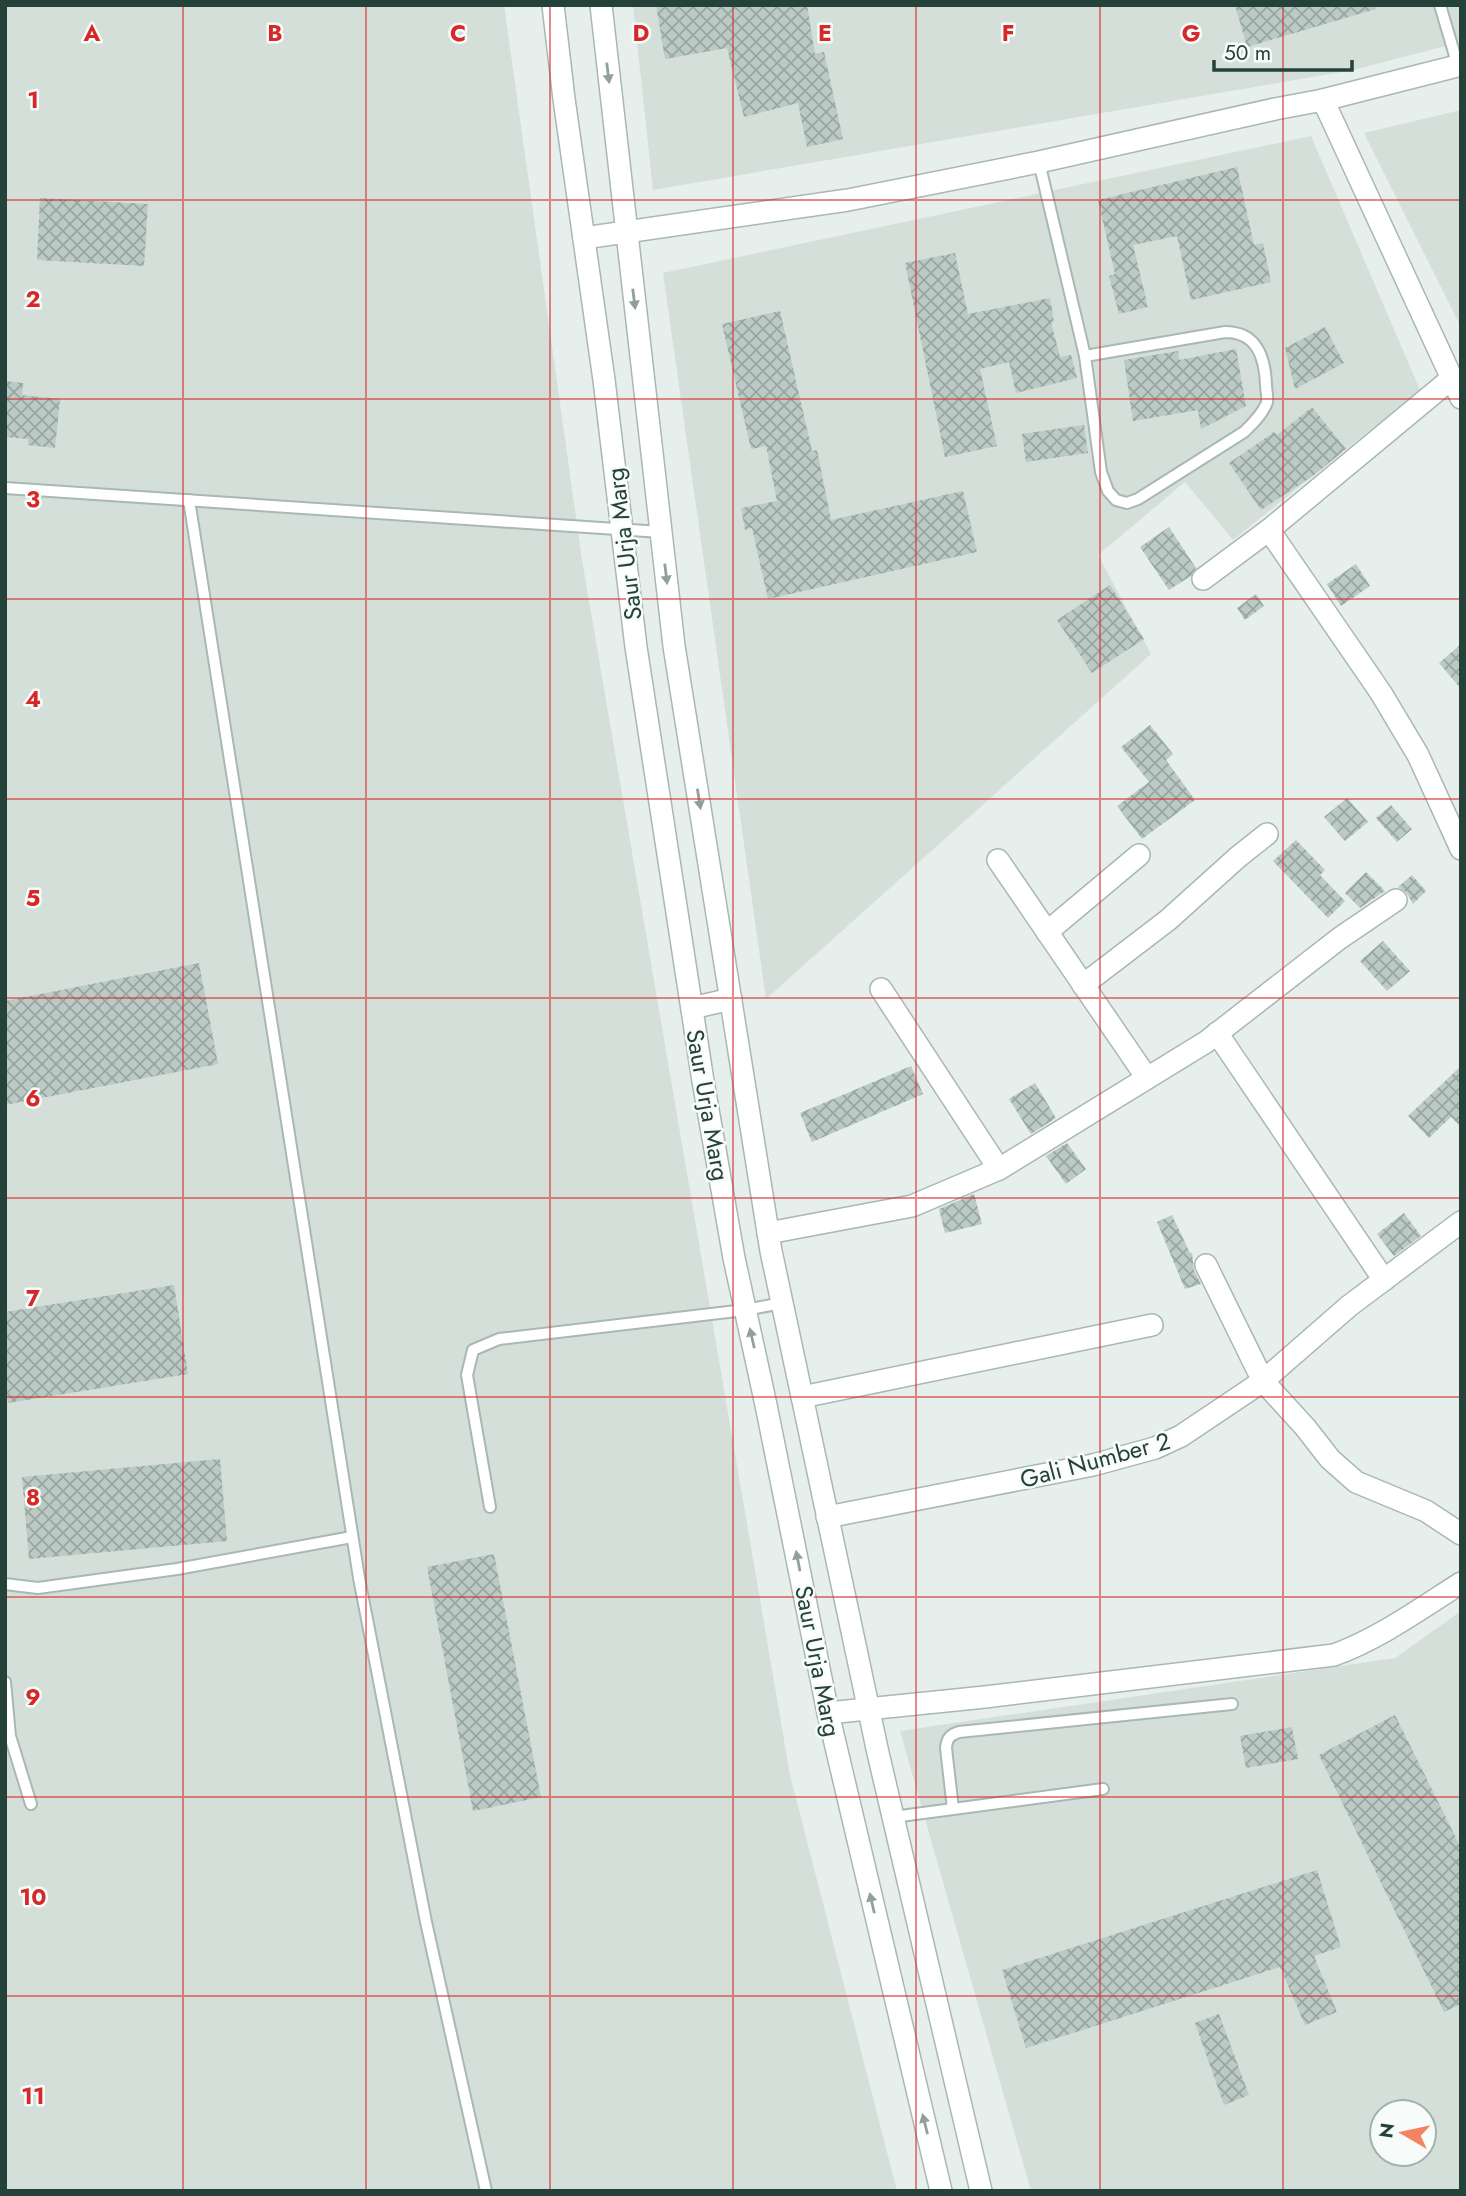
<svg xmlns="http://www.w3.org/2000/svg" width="1466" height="2196" font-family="Jost,sans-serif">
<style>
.built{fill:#d4dfda;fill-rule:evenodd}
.building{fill:url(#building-cross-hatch)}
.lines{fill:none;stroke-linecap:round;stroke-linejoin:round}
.service-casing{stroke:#a8b8b2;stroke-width:14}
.minor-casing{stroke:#a8b8b2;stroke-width:24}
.tertiary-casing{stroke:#a8b8b2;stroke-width:24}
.service{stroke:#fff;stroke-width:10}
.minor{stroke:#fff;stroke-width:21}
.tertiary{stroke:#fff;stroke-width:21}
.oneway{fill:#92a09c}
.grid{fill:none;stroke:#d62828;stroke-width:2;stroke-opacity:0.55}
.labels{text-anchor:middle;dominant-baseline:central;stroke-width:5;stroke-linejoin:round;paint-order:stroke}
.street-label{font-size:24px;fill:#24423a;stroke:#f7fbf9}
.grid-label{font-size:23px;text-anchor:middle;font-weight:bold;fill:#d62828;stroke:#f7fbf9;stroke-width:5;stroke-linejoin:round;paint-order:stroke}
</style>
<defs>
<pattern id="building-cross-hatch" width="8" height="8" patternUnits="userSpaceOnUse" patternTransform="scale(1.75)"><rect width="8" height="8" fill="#bbcac4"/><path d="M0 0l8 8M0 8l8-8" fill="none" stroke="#98a6a0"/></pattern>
</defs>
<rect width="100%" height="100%" fill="#e6efeb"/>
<!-- built -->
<g class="built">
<polygon points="5,5 504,5 582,560 790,1775 897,2191 5,2191"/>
<polygon points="633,5 1461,5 1461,42 1353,70 653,190"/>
<polygon points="1461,110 1461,327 1364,133"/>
<polygon points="1311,136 1420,390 1233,540 1185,482 1098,555 1151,654 766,999 663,273"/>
<path d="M1461 1611V2191H1031L900 1731 1395 1658ZM1382 2112H1424V2154H1382Z"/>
</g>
<!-- building -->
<g class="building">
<polygon points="656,5 807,5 815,54 824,52 843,139 807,147 798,103 744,117 727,48 665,59"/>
<polygon points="1235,5 1375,5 1376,9 1247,47"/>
<polygon points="1237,167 1254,245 1263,243 1271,282 1191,300 1177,236 1133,245 1148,307 1119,314 1109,276 1115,274 1098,200"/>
<polygon points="40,198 148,204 144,266 37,260"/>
<polygon points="955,253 968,314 1050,298 1054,322 1051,322 1060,357 1071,355 1077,378 1016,393 1009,362 980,369 997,446 945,457 905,263"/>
<polygon points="780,311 812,451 817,450 831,520 963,491 977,552 768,599 752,528 745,530 741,508 777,501 766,446 751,449 722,324"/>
<polygon points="1325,327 1344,363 1295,389 1285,348"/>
<polygon points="1236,349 1246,406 1201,429 1198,410 1133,421 1124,360 1178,351 1179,360"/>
<polygon points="5,381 23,383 22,395 60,399 55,448 28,445 28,439 5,437"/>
<polygon points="1312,407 1346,449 1313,476 1261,510 1229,463 1274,432 1277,435"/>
<polygon points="1084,425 1088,453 1026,462 1022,434"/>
<polygon points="1169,527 1196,568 1191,576 1169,590 1140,547"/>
<polygon points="1356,564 1370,586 1341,606 1327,584"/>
<polygon points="1110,585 1144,639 1092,673 1057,620"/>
<polygon points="1256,594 1264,606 1245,620 1237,608"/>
<polygon points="1461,644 1461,689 1439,663"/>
<polygon points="1150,725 1173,754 1166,760 1195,800 1142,839 1117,806 1149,782 1121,747"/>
<polygon points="1347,798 1368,822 1345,841 1324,817"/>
<polygon points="1391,805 1412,829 1397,842 1376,818"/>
<polygon points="1296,840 1325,870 1320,875 1345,901 1328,918 1273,861"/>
<polygon points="1366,872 1385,891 1360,908 1345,893"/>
<polygon points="1412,875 1426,891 1413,904 1406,892 1398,887"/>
<polygon points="1383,941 1410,971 1387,991 1360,961"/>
<polygon points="199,963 218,1064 5,1105 5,1001"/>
<polygon points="911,1066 923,1094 812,1142 800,1113"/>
<polygon points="1461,1066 1461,1127 1451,1117 1429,1138 1408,1116"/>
<polygon points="1035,1083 1056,1118 1031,1134 1009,1099"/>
<polygon points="1067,1143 1086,1169 1066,1184 1046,1156"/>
<polygon points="974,1194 982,1224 945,1233 939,1209"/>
<polygon points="1404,1213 1421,1236 1394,1256 1377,1234"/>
<polygon points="1172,1215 1190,1253 1192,1253 1194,1270 1201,1284 1185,1289 1157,1222"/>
<polygon points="174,1285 188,1374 8,1403 5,1388 5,1312"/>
<polygon points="220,1459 227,1541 29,1559 22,1477"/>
<polygon points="494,1554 541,1797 473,1811 427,1567"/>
<polygon points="1395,1715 1461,1848 1461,2004 1444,2012 1319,1755"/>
<polygon points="1292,1727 1298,1759 1246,1768 1240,1736"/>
<polygon points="1317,1870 1341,1947 1314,1956 1337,2012 1305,2025 1280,1967 1026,2048 1002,1970"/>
<polygon points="1219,2014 1249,2095 1224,2105 1195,2023"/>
</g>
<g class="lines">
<defs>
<g id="service">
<polyline points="1440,5 1458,66"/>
<path d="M1039 162 1085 356 1101 472 1108 491 1116 500 1127 503 1138 499 1244 432C1252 424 1263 414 1267 402 1268 397 1266 390 1266 385 1265 357 1257 332 1225 332L1085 356"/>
<polyline points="5,488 661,532"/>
<polyline points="189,500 359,1578 426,1922 486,2191"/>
<polyline points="490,1507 467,1375 473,1350 499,1339 745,1310 782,1303"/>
<polyline points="5,1584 38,1588 177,1569 352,1537"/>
<polyline points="5,1682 10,1736 31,1804"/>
<path d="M953 1809 946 1748C947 1738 950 1735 959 1732L1232 1704"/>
<polyline points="893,1817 1103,1789"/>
</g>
<g id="minor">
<polyline points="1269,530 1381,693 1418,755 1461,849"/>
<polyline points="1203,579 1269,530 1451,379"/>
<polyline points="998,860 1147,1078"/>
<polyline points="1047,932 1139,855"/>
<polyline points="1083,985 1168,920 1238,857 1267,834"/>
<polyline points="881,989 999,1169"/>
<polyline points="1217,1033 1384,1280"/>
<polyline points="768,1233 912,1206 999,1169 1206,1042 1340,938 1396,900"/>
<polyline points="1206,1265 1263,1381 1305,1427 1330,1459 1356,1482 1426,1511 1461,1534"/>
<polyline points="802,1397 1152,1325"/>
<polyline points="827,1517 1093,1465 1155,1448 1181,1436 1263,1381 1349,1306 1461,1222"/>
<path d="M828 1713 985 1697 1334 1655C1380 1638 1420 1609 1461 1583"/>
</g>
<g id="tertiary">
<polyline points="553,5 564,99 604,380 636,647 703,1081 734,1258 766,1405 828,1713 941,2191"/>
<polyline points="601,5 674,646 771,1251 878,1753 981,2191"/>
<polyline points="1323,100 1461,398"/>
<polyline points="584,238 848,200 1039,162 1275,109 1323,100 1461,65"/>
<polyline points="692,1008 731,999"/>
</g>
</defs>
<!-- service casing -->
<use href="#service" class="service-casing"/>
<!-- minor casing -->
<use href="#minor" class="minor-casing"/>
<!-- tertiary casing -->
<use href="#tertiary" class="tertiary-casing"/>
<!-- service -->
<use href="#service" class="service"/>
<!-- minor -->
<use href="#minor" class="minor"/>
<!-- tertiary -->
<use href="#tertiary" class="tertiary"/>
</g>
<!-- one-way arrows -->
<defs><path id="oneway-solid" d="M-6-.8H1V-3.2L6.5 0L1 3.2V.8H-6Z" transform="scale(1.75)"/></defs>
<g class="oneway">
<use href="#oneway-solid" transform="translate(608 73) rotate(83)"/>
<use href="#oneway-solid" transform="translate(634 299) rotate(83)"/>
<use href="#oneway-solid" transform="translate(666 574) rotate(83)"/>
<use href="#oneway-solid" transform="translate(699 799) rotate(81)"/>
<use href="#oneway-solid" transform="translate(752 1338) rotate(-103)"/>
<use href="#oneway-solid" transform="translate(798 1561) rotate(-101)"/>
<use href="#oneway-solid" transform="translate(872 1903) rotate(-103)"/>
<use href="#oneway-solid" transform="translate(925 2124) rotate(-104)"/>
</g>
<!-- grid -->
<path class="grid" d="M183 5V2191M366 5V2191M550 5V2191M733 5V2191M916 5V2191M1100 5V2191M1283 5V2191M5 200H1461M5 399H1461M5 599H1461M5 799H1461M5 998H1461M5 1198H1461M5 1397H1461M5 1597H1461M5 1797H1461M5 1996H1461"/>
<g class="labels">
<!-- street labels -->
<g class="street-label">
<text transform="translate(624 544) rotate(-97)">Saur Urja Marg</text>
<text transform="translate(708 1105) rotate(80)">Saur Urja Marg</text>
<text transform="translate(1095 1460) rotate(-15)">Gali Number 2</text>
<text transform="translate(818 1661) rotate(79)">Saur Urja Marg</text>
</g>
</g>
<g class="grid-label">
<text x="92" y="41">A</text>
<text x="275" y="41">B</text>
<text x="458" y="41">C</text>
<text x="641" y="41">D</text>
<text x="825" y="41">E</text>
<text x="1008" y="41">F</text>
<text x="1191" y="41">G</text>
<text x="33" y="108">1</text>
<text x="33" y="307">2</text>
<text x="33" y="507">3</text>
<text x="33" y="707">4</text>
<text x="33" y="906">5</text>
<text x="33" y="1106">6</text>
<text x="33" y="1306">7</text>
<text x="33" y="1505">8</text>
<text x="33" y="1705">9</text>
<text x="33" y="1905">10</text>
<text x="33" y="2104">11</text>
</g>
<!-- border -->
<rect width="1466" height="2196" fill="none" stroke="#24423a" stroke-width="14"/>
<!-- north arrow -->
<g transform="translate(1403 2133) rotate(279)"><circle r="33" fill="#f7fbf9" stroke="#a3b1ad" stroke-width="2"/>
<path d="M0-5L12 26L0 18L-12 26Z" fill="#f4845f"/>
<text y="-10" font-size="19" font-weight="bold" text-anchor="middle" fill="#24423a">N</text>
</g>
<!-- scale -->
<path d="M1214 60v10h138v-10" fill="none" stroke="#24423a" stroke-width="3.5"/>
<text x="1224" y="60" font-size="21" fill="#24423a" stroke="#f7fbf9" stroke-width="5" paint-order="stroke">50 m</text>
</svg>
